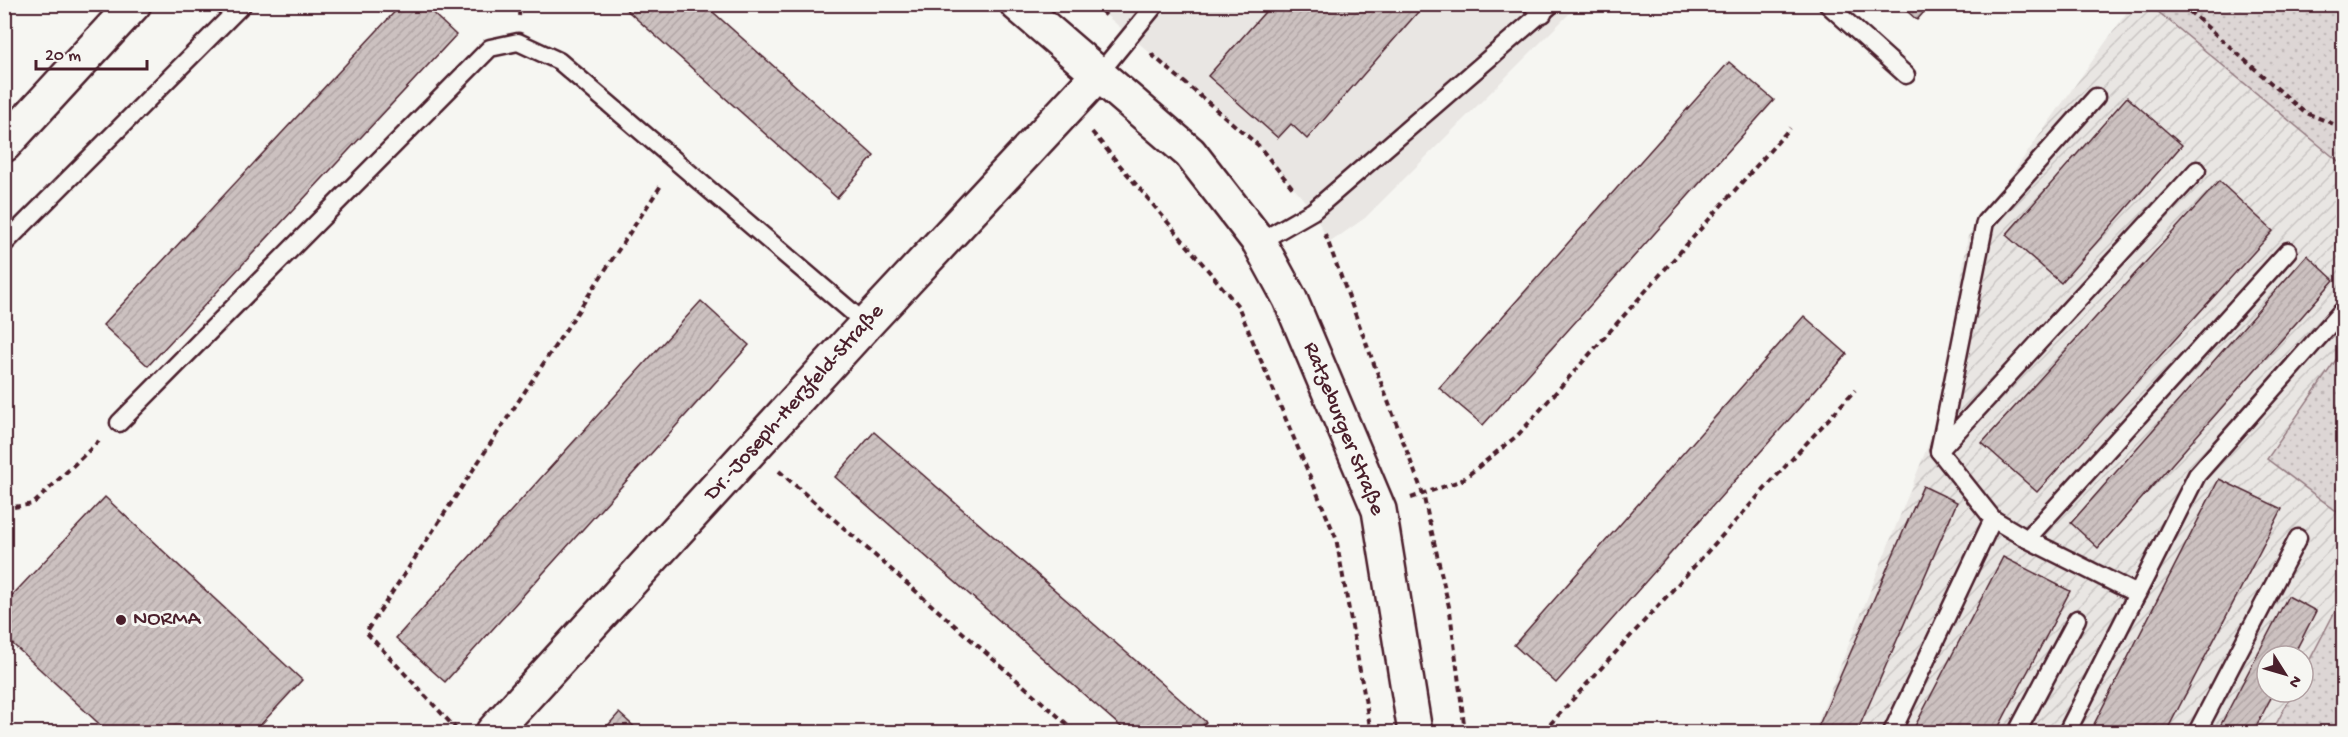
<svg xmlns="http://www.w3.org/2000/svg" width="2348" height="737" font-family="'Gochi Hand',sans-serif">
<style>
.built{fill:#e9e6e3}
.industrial{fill:url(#industrial-furrows)}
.grass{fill:url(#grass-dots);stroke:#947a80;stroke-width:1.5}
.building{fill:url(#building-hatch);stroke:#4a1f2b;stroke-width:1.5}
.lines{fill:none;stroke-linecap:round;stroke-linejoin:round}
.service-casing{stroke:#4a1f2b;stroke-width:21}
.minor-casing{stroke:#4a1f2b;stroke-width:38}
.tertiary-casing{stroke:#4a1f2b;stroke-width:38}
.path{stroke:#4a1f2b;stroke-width:4;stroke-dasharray:6 4.5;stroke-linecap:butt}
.service{stroke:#f6f6f2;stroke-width:16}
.minor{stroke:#f6f6f2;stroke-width:33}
.tertiary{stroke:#f6f6f2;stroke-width:33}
.poi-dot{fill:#4a1f2b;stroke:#f6f6f2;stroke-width:2}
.labels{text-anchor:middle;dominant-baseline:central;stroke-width:6;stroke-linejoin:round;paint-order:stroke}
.street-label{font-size:22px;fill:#4a1f2b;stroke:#f6f6f2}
.poi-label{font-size:22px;fill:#4a1f2b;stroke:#f6f6f2;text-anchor:start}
</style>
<defs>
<pattern id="industrial-furrows" width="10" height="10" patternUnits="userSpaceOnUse" patternTransform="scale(1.5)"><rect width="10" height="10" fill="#e9e6e3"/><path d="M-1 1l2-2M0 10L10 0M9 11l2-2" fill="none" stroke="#c9c5c3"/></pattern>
<pattern id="grass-dots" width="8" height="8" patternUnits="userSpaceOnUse" patternTransform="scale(1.5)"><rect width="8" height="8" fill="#ddd6d5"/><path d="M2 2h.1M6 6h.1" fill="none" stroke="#bfb7b7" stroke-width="1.8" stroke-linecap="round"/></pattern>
<pattern id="building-hatch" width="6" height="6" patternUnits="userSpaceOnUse" patternTransform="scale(1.5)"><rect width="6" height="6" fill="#ccc1c0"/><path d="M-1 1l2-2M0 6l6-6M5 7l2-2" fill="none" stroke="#b1a5a5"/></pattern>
</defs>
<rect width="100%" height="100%" fill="#f6f6f2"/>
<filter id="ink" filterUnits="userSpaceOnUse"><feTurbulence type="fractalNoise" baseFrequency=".0167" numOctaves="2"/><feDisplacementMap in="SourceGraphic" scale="12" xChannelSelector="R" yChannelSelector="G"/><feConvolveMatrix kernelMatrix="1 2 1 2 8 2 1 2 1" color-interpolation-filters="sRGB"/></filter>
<g filter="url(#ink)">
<!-- built -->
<polygon class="built" points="1094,5 1578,5 1365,218 1329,243 1313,211 1258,145"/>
<!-- industrial -->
<polygon class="industrial" points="2132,5 2150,5 2343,165 2343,350 2267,459 2343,516 2343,596 2303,673 2303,656 2267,656 2267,692 2293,692 2272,732 1814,732 1938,420 1968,236"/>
<!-- grass -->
<g class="grass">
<polygon points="2150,5 2343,5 2343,165"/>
<polygon points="2343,350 2343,516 2267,459"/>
<polygon points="2343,596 2343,732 2272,732 2293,692 2303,692 2303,673"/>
</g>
<!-- building -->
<g class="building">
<polygon points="402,4 423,4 456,35 148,366 103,325"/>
<polygon points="620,4 704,4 874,156 837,198"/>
<polygon points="1272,4 1425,4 1307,139 1291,124 1278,138 1208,76"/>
<polygon points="1899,4 1931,4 1917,20"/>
<polygon points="1729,62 1774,100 1483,425 1439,388"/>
<polygon points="2127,97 2182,145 2061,283 2006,235"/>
<polygon points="2219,181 2273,231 2037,492 1982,443"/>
<polygon points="2307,255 2334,280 2098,548 2071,523"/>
<polygon points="701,301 749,345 445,682 396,638"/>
<polygon points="1804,316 1847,354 1556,683 1514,645"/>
<polygon points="874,432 1206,722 1197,732 1127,732 835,477"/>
<polygon points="2219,479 2282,509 2166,732 2090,732"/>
<polygon points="1923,486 1957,502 1857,732 1816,732"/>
<polygon points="105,497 302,680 254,732 108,732 4,636 4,604"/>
<polygon points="2003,557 2070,591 1996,732 1912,732"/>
<polygon points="2288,596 2316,611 2293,656 2267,656 2267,692 2274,692 2253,732 2217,732"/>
<polygon points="619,713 640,732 602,732"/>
</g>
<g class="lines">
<defs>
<g id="service">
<polyline points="1531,4 1543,14"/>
<polyline points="1827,4 1906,75"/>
<polyline points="1098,75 1156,4"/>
<polyline points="2096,97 1985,222 1939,451 2197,170"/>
<polyline points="1259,242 1313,211 1552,4"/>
<polyline points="4,244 243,4"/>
<polyline points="119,423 490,48 518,42 559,61 866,324"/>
<polyline points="1939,451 1993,519 2027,539 2137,594 2197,475 2340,313"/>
<polyline points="2027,539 2288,251"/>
<polyline points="1892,732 1993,519"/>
<polyline points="2017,732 2077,619"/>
<polyline points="2067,732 2137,594"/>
<polyline points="2197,732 2298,538"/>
</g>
<g id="minor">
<polyline points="1017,4 1190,153 1259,242 1290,299 1379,510 1415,732"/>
<polyline points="493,732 866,324 1098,75"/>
</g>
<polyline id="tertiary" points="4,145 134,4"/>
</defs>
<!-- service casing -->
<use href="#service" class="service-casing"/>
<!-- minor casing -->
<use href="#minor" class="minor-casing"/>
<!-- tertiary casing -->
<use href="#tertiary" class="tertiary-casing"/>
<!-- path -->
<g class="path">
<polyline points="1094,4 1109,18"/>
<polyline points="2181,4 2304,112 2341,127 2344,124"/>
<polyline points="519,16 520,4"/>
<polyline points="1151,54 1258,145 1295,191"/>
<polyline points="1092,132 1238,306 1336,538 1371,732"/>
<polyline points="1325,234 1423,494 1450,611 1465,732"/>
<polyline points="779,471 1076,732"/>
<polyline points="1411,498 1462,480 1518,435 1790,128"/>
<polyline points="14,507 33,504 99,441"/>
<polyline points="457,730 366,632 662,184"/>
<polyline points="1543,732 1855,390"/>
</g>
<!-- service -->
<use href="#service" class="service"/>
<!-- minor -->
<use href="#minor" class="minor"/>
<!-- tertiary -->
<use href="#tertiary" class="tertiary"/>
</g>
</g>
<!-- markers -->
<circle class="poi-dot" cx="121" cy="620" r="6"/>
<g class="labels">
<!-- street labels -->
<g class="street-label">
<text transform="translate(795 403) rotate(-48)">Dr.-Joseph-Herzfeld-Straße</text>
<text transform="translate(1343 429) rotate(68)">Ratzeburger Straße</text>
</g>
<!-- poi labels -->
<g class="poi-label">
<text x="133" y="620">NORMA</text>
</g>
</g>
<!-- margin -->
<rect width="2348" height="737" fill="none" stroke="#f6f6f2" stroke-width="24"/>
<rect x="12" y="12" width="2324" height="713" fill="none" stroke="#4a1f2b" stroke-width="2" filter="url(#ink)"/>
<!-- north arrow -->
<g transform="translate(2285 674) rotate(127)"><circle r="28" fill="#f6f6f2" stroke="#b1a0a2" stroke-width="1.5"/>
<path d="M0-4.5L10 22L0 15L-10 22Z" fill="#4a1f2b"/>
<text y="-9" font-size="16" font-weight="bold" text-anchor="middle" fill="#4a1f2b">N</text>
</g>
<!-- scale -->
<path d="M36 60v9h111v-9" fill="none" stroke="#4a1f2b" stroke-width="3"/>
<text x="45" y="60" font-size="18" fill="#4a1f2b" stroke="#f6f6f2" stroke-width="4.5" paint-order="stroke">20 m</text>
</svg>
